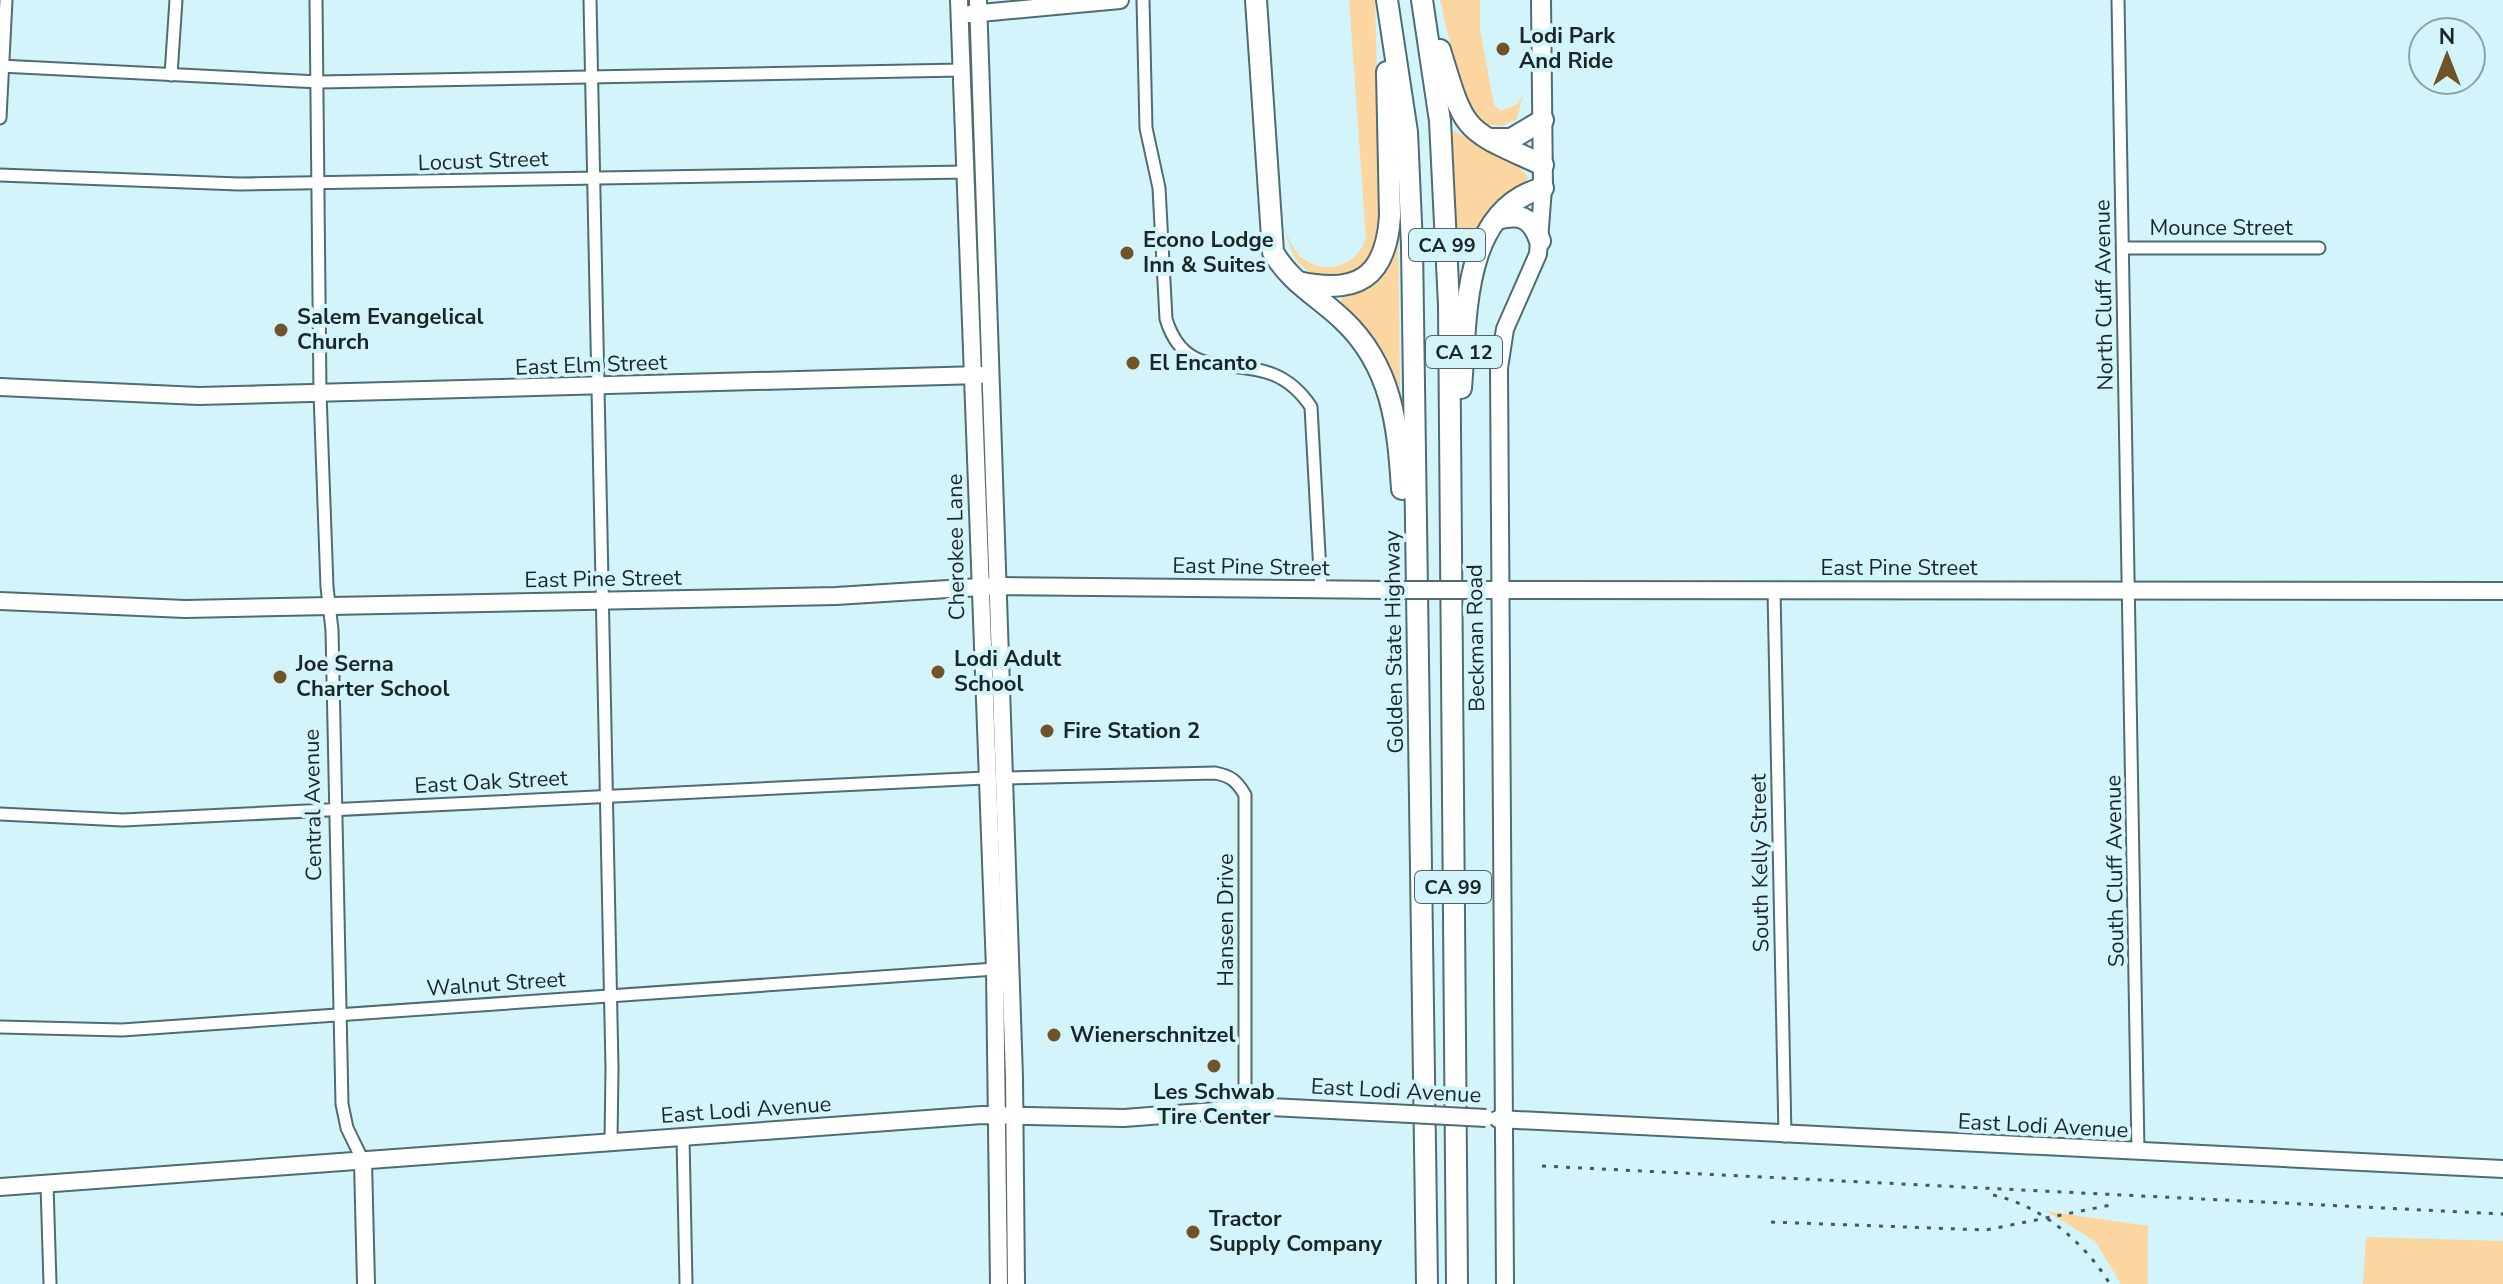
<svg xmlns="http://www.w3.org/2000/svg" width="2503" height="1284" font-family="'Nunito Sans',sans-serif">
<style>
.green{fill:#fbd6a1}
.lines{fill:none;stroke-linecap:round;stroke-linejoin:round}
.street-casing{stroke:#4f6c72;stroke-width:15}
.secondary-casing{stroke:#4f6c72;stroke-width:20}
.primary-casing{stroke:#4f6c72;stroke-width:22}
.highway-casing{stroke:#4f6c72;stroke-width:24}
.street{stroke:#fff;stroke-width:11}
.secondary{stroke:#fff;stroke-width:16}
.primary{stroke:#fff;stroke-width:18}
.highway{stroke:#fff;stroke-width:20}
.rail{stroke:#47595c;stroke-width:3;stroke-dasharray:4 8;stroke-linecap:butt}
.secondary-bridge-casing{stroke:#4f6c72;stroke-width:20;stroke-linecap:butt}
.secondary-bridge{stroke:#fff;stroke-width:16}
.poi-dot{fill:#705326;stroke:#d3f4fa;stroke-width:3}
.labels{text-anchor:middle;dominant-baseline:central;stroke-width:8;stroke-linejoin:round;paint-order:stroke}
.shield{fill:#d3f4fa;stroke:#526468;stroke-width:2}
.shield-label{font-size:20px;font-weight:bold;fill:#1a2729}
.poi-label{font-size:22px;font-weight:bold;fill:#1a2729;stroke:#d3f4fa;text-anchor:start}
.street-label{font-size:22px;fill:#1a2729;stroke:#d3f4fa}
</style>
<rect width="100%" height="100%" fill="#d3f4fa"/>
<!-- green -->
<g class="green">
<path d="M1349 0H1375L1381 227C1378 240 1376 251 1367 262 1349 282 1311 283 1296 259 1291 251 1288 239 1285 230 1290 241 1295 254 1306 261 1331 276 1360 262 1366 237Z"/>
<polygon points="1440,0 1480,0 1480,29 1494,105 1501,111 1517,104 1523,95 1517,119 1503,126 1482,124 1463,98"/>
<path d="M1448 127C1466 140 1524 161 1528 179L1501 198 1480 225 1468 256 1460 257Z"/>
<polygon points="1398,218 1400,389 1393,389 1339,306 1344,294"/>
<polygon points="2046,1211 2148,1226 2148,1284 2121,1284 2095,1241"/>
<polygon points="2366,1237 2503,1241 2503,1284 2363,1284"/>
</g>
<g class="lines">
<defs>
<g id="street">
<polyline points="316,0 320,393 327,587 332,630 342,1104 347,1128 363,1161"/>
<polyline points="590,0 612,1068 611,1141"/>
<path d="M1143 0 1146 128 1159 188 1166 319C1191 400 1263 334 1311 407L1321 591"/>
<polyline points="2118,0 2138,1152"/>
<polyline points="0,66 319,82 962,70"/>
<polyline points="171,75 176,0"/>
<polyline points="0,118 6,0"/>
<polyline points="0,175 239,184 966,172"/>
<polyline points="2123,248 2319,248"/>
<polyline points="1774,590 1785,1136"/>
<path d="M1003 778 1215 773C1231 776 1237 781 1245 795V1107"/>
<polyline points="0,814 123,820 985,778"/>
<polyline points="0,1027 122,1030 995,969"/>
<polyline points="683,1137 686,1284"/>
<polyline points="47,1184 50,1284"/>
</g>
<g id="secondary">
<polyline points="959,0 995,969 999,1284"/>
<polyline points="978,0 1014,1077 1016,1284"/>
<polyline points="970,14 1120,0"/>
<polyline points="0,387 199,396 981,375"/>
<polyline points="1478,590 2503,591"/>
<polyline points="0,601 185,609 836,596 996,586 1388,590"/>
<polyline points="1498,1119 2503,1169"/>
<polyline points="363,1161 366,1284"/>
<polyline points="0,1187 982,1115 1124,1118 1268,1107 1391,1113"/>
<polyline points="1505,1284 1499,368 1505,329 1538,254 1543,188"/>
</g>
<polyline id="primary" points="1541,0 1543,188"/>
<g id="highway">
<path d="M1256 0 1273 252C1290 282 1319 297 1343 320 1392 366 1398 426 1402 489"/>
<polyline points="1387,0 1407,132 1412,246 1427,1284"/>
<polyline points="1422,0 1440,121 1449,305 1457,1284"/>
<path d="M1440 50C1466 136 1463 128 1543 165"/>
<polyline points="1491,139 1511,139 1543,120"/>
<path d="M1497 219C1520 213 1532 217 1540 241"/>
<path d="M1298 282C1357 295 1386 278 1390 216L1387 72"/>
<path d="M1461 388C1467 321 1460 210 1543 188"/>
</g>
</defs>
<!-- street casing -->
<use href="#street" class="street-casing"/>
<!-- secondary casing -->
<use href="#secondary" class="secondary-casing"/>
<!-- primary casing -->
<use href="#primary" class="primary-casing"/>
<!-- highway casing -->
<use href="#highway" class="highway-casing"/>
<!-- street -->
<use href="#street" class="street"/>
<!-- secondary -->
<use href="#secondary" class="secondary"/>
<!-- primary -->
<use href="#primary" class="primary"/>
<!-- highway -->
<use href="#highway" class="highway"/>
<!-- rail -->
<g class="rail">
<polyline points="1542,1166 2503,1214"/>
<path d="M1993 1195C2042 1206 2084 1242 2110 1284"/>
<polyline points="1771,1222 1986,1230 2116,1204"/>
</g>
<defs>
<g id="secondary-bridge">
<polyline points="1388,590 1478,590"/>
<polyline points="1391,1113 1486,1118"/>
</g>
</defs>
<!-- secondary-bridge casing -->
<use href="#secondary-bridge" class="secondary-bridge-casing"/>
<!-- secondary-bridge -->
<use href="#secondary-bridge" class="secondary-bridge"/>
</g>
<!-- markers -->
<g class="poi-dot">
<circle cx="1503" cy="49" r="8"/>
<circle cx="1127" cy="253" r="8"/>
<circle cx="281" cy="330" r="8"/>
<circle cx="1133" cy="363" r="8"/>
<circle cx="938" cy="672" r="8"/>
<circle cx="280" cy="677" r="8"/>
<circle cx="1047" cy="731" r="8"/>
<circle cx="1054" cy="1035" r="8"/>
<circle cx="1214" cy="1066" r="8"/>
<circle cx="1193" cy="1232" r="8"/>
</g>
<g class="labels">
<!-- shield labels -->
<g class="shield">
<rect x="1409" y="229" width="76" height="32" rx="6"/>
<rect x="1426" y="336" width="76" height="32" rx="6"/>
<rect x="1415" y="871" width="76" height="32" rx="6"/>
</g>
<g class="shield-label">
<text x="1447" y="245">CA 99</text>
<text x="1464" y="352">CA 12</text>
<text x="1453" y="887">CA 99</text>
</g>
<!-- poi labels -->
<g class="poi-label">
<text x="1519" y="36">Lodi Park<tspan x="1519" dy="25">And Ride</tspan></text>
<text x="1143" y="240">Econo Lodge<tspan x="1143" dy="25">Inn &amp; Suites</tspan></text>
<text x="297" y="317">Salem Evangelical<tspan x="297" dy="25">Church</tspan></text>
<text x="1149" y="363">El Encanto</text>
<text x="954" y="659">Lodi Adult<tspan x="954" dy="25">School</tspan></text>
<text x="296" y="664">Joe Serna<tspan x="296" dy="25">Charter School</tspan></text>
<text x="1063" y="731">Fire Station 2</text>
<text x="1070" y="1035">Wienerschnitzel</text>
<text x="1214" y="1092" text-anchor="middle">Les Schwab<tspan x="1214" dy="25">Tire Center</tspan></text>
<text x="1209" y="1219">Tractor<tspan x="1209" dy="25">Supply Company</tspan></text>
</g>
<!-- street labels -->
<g class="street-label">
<text transform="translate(483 161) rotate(-2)">Locust Street</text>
<text x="2221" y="228">Mounce Street</text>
<text transform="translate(2104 295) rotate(-91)">North Cluff Avenue</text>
<text transform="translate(591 365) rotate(-2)">East Elm Street</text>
<text transform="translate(956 547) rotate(-91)">Cherokee Lane</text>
<text transform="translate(1251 567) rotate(1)">East Pine Street</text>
<text x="1899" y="568">East Pine Street</text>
<text transform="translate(603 579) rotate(-1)">East Pine Street</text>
<text transform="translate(1476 638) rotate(-91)">Beckman Road</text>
<text transform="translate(1394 642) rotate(-91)">Golden State Highway</text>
<text transform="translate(491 782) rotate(-3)">East Oak Street</text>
<text transform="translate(313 805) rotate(-91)">Central Avenue</text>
<text transform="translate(1760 863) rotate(-91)">South Kelly Street</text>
<text transform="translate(2115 871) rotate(-91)">South Cluff Avenue</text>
<text transform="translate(1226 920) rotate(-90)">Hansen Drive</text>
<text transform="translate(496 984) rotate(-4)">Walnut Street</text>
<text transform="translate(1396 1091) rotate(3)">East Lodi Avenue</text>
<text transform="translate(746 1110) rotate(-4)">East Lodi Avenue</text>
<text transform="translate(2043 1126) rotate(3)">East Lodi Avenue</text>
</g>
</g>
<!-- north arrow -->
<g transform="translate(2447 56)"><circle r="38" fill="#d3f4fa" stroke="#89a2a6" stroke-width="2"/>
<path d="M0-6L14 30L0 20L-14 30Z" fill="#705326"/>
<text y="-12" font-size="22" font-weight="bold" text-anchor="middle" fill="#1a2729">N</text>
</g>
</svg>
